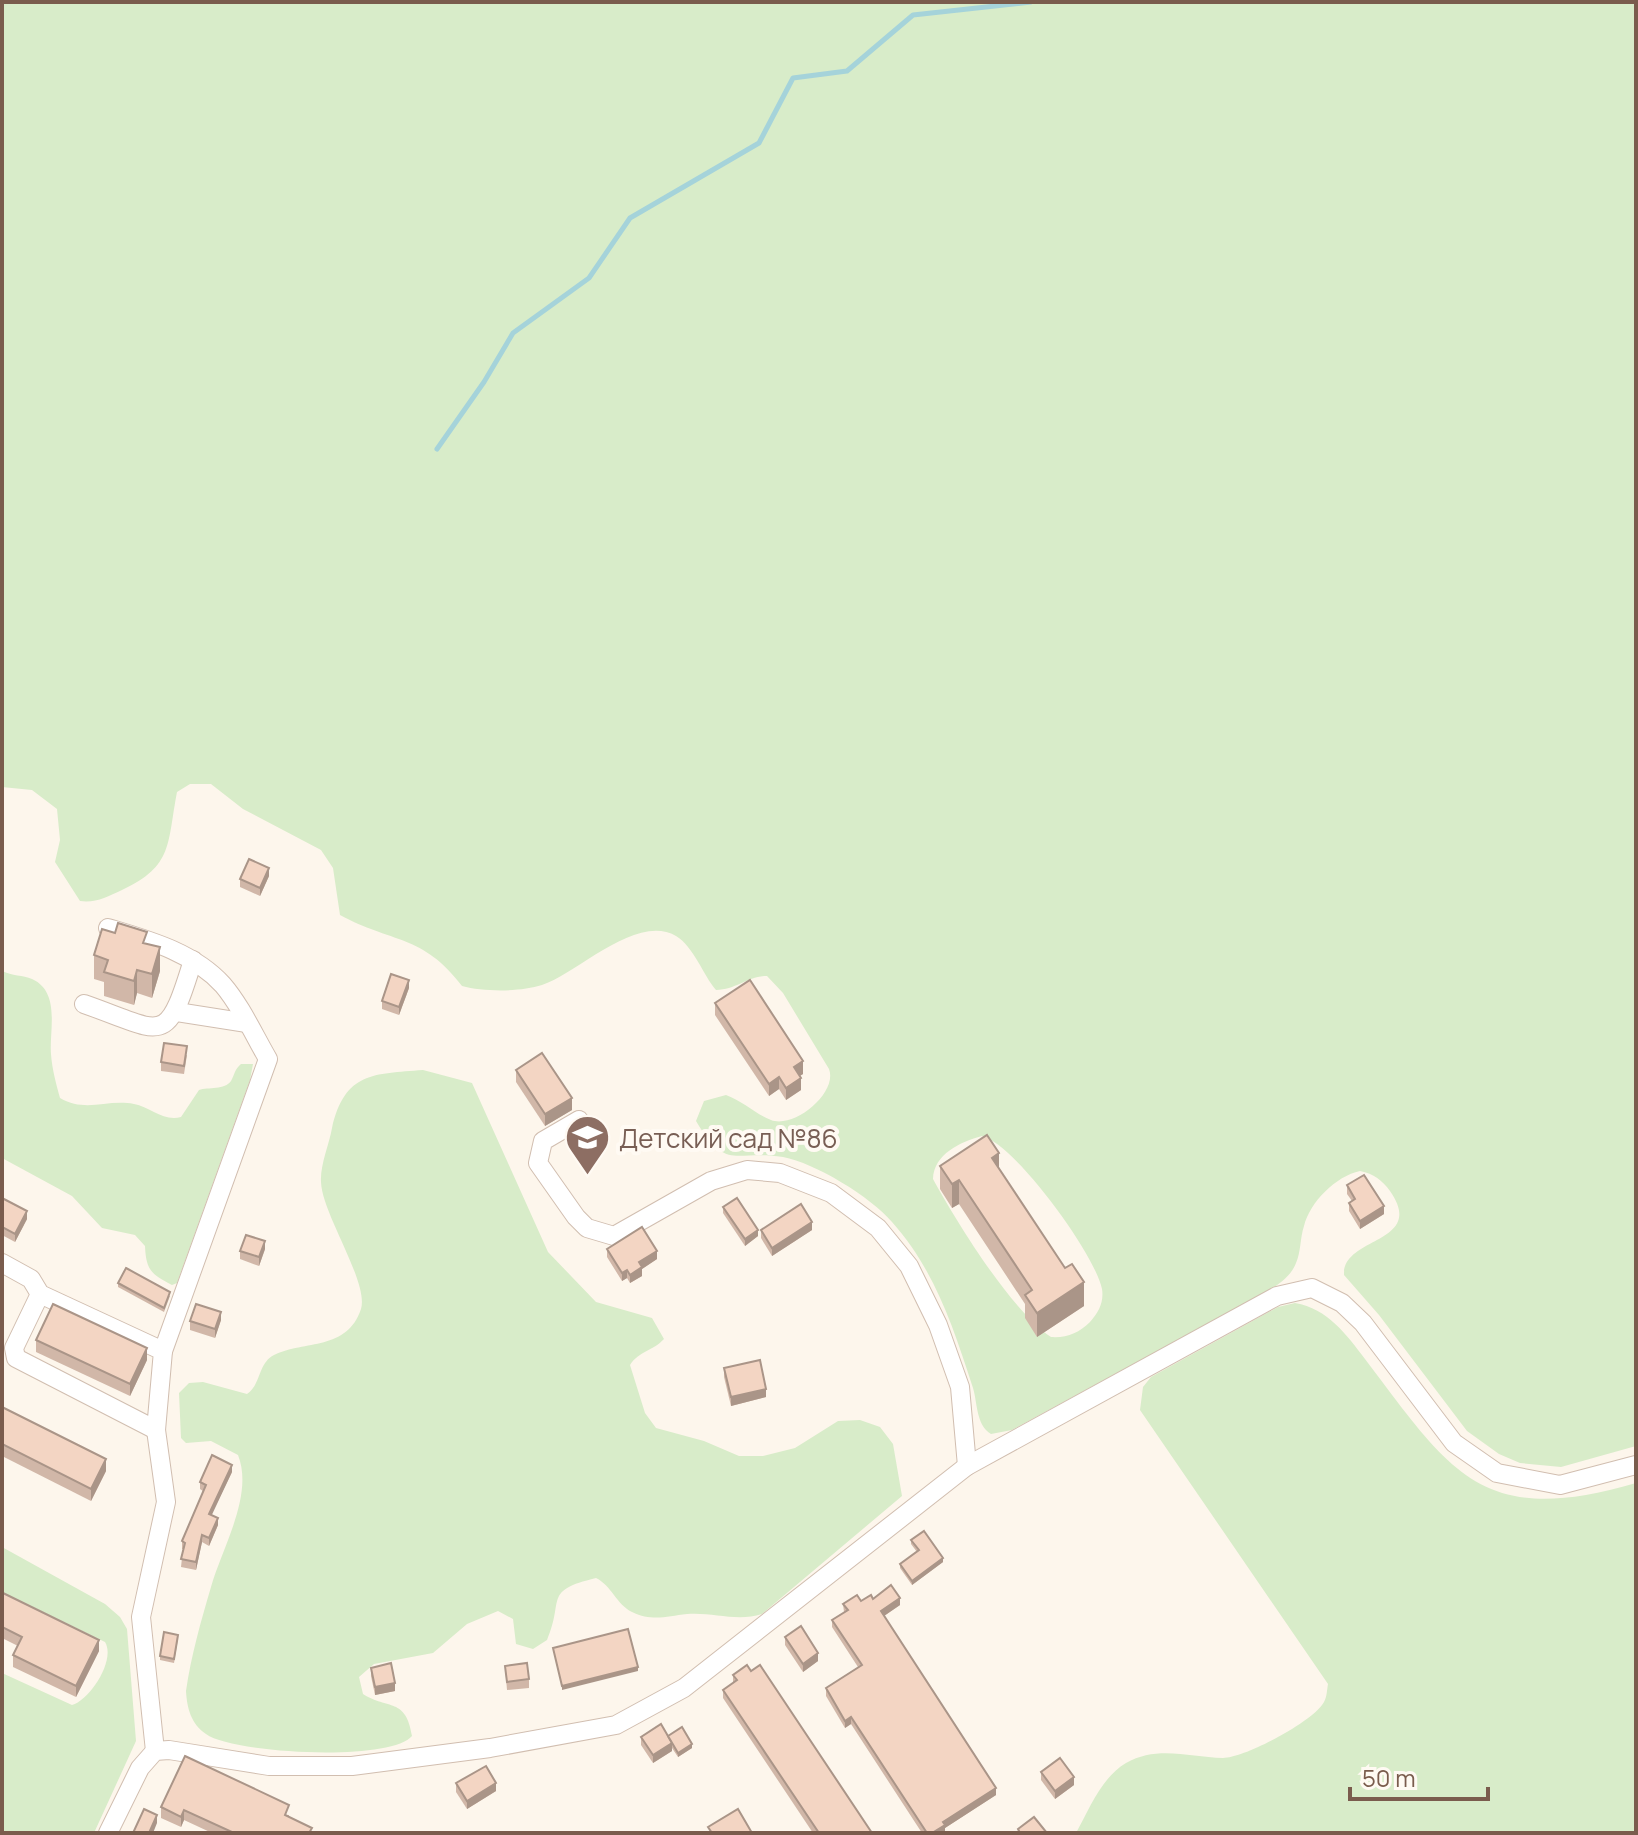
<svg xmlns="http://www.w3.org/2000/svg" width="1638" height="1835" font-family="Manrope,sans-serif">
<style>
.green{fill:#d8ecc9;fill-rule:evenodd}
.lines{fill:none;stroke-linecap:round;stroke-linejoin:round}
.stream{stroke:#a5d3da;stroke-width:5}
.minor-casing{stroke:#d1beb0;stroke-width:20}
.minor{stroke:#fff;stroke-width:18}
.wall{fill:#d1b7a8}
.shaded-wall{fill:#aa9588}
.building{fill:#f3d5c3;stroke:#aa9588;stroke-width:2}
.labels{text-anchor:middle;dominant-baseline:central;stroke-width:8;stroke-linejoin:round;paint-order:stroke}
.education-label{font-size:26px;fill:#785e54;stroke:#fffaf3;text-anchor:start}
</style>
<rect width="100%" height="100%" fill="#fdf6ec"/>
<!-- green -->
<g class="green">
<path d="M2 2H1636V1446L1561 1467 1520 1463 1499 1454 1467 1431 1379 1315 1344 1275C1342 1236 1427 1244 1390 1191 1382 1180 1374 1174 1360 1171 1336 1176 1310 1202 1304 1226 1300 1238 1301 1252 1296 1263 1291 1276 1280 1283 1270 1290L1012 1430 991 1434C975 1424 978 1401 972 1385 953 1326 934 1269 892 1222 871 1197 815 1163 783 1157 735 1149 727 1173 696 1121L704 1101 726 1095C743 1101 755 1114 771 1120 794 1129 838 1093 829 1069L783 993 767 976C748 976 736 990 716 990 703 975 694 947 676 936 636 913 577 974 542 985 520 992 484 992 462 986 423 934 391 943 340 915L333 868 321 850 243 809 211 784H190L177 792C167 843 174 866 122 890 107 897 96 903 80 901L55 862 60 840 57 809 32 790 2 787ZM982 1136C1015 1144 1095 1254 1102 1289 1104 1302 1099 1312 1090 1322 1079 1333 1067 1338 1051 1337 1012 1312 956 1221 933 1179 934 1154 960 1142 982 1136Z"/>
<path d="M2 971C12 976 23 975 32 979 61 992 49 1031 51 1054 52 1069 56 1083 60 1098 86 1113 106 1099 134 1104 150 1107 164 1122 181 1117L199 1090C208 1087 225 1090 231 1081 235 1074 234 1070 241 1064H253L250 1080 177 1283 172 1285C151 1274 146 1270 145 1246L135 1235 102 1228 72 1196 2 1158Z"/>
<path d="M423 1070 472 1083 548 1252 596 1302 652 1318 664 1339C653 1351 639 1351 630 1365L645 1413 656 1428 704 1441 739 1456H763L795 1448 838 1421 860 1420 880 1427 893 1444 902 1496 762 1614C737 1622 713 1612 687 1614 667 1616 653 1622 632 1612 616 1604 612 1586 596 1578 542 1591 565 1599 547 1640L533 1649 516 1644 513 1619 498 1611 467 1624 433 1653 374 1664 359 1677 363 1694C388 1710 406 1697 412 1736 391 1762 233 1754 206 1734 191 1724 187 1708 186 1691 191 1656 201 1621 211 1587 222 1548 254 1495 238 1455L211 1441 186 1443 181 1438 179 1393 189 1383 203 1382 247 1394C261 1385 258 1363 274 1355 305 1340 347 1351 361 1309 369 1282 322 1214 321 1182 320 1165 329 1145 332 1128 345 1072 373 1074 423 1070Z"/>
<path d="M1295 1303C1328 1309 1346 1334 1365 1359 1452 1474 1482 1528 1636 1483V1833H1076C1090 1808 1101 1778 1126 1763 1157 1745 1190 1757 1223 1758 1245 1758 1314 1721 1324 1702 1327 1697 1327 1689 1328 1684L1140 1410 1143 1387 1151 1377 1278 1307Z"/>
<path d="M2 1547 105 1604 120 1617 127 1629 136 1741 94 1833H2V1673L72 1705C90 1700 116 1660 105 1642L2 1592Z"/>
</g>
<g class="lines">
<!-- stream -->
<polyline class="stream" points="437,449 484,382 513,333 589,278 630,218 759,143 793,78 847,71 913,15 1031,2"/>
<defs>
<g id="minor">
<path d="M108 928C148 940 193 952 223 985 241 1006 254 1035 268 1059L163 1351"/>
<path d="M84 1004C164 1032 166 1049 193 960"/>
<polyline points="177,1012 247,1023"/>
<polyline points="579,1120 543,1141 538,1163 576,1217 587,1228 614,1236 711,1181 747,1170 780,1173 831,1193 878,1228 909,1266 938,1325 960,1387 967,1466"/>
<polyline points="2,1263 31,1279 40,1294 14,1348 16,1358 156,1430 163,1351 40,1294"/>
<polyline points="155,1751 141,1617 166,1502 156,1430"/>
<polyline points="108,1833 140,1768 155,1751 169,1750 269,1766 352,1766 490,1748 616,1725 684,1688 967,1466 1277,1296 1312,1288 1342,1303 1363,1323 1454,1443 1497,1473 1560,1485 1636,1465"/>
</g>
</defs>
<!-- minor casing -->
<use href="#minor" class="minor-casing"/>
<!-- minor -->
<use href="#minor" class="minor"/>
</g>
<!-- wall -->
<g class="wall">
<polygon points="269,876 260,896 240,887 240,879"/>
<polygon points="147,944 160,971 152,998 137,993 134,1005 104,996 104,982 94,979 94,955"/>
<polygon points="409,988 399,1015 382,1009 382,1001"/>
<polygon points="715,1003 803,1074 800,1076 801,1090 786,1100 779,1089 769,1096 715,1015"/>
<polygon points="187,1055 184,1074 161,1071 161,1062"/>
<polygon points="516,1070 572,1110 545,1126 516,1082"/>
<polygon points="940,1166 999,1168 1084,1306 1037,1337 1025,1318 1025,1304 959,1204 952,1208 940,1189"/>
<polygon points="1347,1185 1384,1214 1360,1229 1349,1211 1349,1203 1352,1201 1347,1194"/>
<polygon points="2,1198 27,1219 15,1242 2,1235"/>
<polygon points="723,1207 758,1236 745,1246 723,1213"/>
<polygon points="761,1230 812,1230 772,1256 761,1238"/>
<polygon points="265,1249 259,1266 240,1259 240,1251"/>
<polygon points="607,1249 657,1259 642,1269 642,1276 630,1283 627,1278 622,1281 607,1257"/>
<polygon points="118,1283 170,1296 164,1312 118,1287"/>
<polygon points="221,1320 215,1338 190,1330 190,1321"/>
<polygon points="36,1340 147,1360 130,1396 36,1352"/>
<polygon points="724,1368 766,1397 731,1406 724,1377"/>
<polygon points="2,1407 106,1471 91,1501 2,1456"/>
<polygon points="232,1472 211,1515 218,1525 209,1546 202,1542 196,1570 181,1567 183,1549 182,1549 182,1541 203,1491 200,1489 200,1482"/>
<polygon points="911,1540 943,1562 912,1585 900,1568 900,1564 917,1552 911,1544"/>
<polygon points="2,1595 99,1651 76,1697 13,1667 13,1655 18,1646 2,1638"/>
<polygon points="873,1599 900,1605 884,1616 996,1795 945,1828 945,1832 943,1833 922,1833 851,1724 845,1728 826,1696 826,1688 858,1667 832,1627 832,1620 844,1612 843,1604"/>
<polygon points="785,1637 818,1661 803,1672 785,1645"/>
<polygon points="178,1639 174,1663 160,1660 160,1656"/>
<polygon points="505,1666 529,1679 529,1688 507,1690"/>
<polygon points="371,1668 395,1691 375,1695 371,1676"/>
<polygon points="733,1675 872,1833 813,1833 723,1698 723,1690 733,1683"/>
<polygon points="668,1736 692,1748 678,1757 672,1748 672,1751 653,1763 641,1745 641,1737"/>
<polygon points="1041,1772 1074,1785 1055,1799 1041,1780"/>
<polygon points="456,1783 496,1791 467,1809 456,1792"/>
<polygon points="161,1807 289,1815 289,1817 312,1833 212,1833 184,1820 181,1827 161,1818"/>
</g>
<!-- shaded-wall -->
<g class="shaded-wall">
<polygon points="269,868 269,876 260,896 260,888"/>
<polygon points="160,947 160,971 152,998 152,974"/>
<polygon points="137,970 137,993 134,1005 134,981"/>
<polygon points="409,980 409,988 399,1015 399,1007"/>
<polygon points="803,1061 803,1074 794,1079 794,1067"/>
<polygon points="779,1077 779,1089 769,1096 769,1084"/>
<polygon points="801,1078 801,1090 786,1100 786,1088"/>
<polygon points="572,1098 572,1110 545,1126 545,1114"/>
<polygon points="999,1153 999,1177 992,1158"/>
<polygon points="959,1180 959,1204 952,1208 952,1184"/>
<polygon points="1384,1206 1384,1214 1360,1229 1360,1221"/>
<polygon points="27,1211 27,1219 15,1242 15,1234"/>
<polygon points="812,1222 812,1230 772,1256 772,1248"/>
<polygon points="758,1230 758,1236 745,1246 745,1239"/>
<polygon points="265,1241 265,1249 259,1266 259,1257"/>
<polygon points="657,1251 657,1259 642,1269 642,1276 630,1283 630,1275 639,1262"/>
<polygon points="627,1270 627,1278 622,1281 622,1273"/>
<polygon points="1084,1282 1084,1306 1037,1337 1037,1313"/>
<polygon points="221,1312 221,1320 215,1338 215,1329"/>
<polygon points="147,1348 147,1360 130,1396 130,1384"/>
<polygon points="766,1389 766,1397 731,1406 731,1397"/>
<polygon points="106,1459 106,1471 91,1501 91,1489"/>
<polygon points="232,1465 232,1472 209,1521 209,1514"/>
<polygon points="218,1518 218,1525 209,1546 209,1538"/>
<polygon points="202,1535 202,1542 196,1570 196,1562"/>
<polygon points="943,1558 943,1562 912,1585 912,1581"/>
<polygon points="900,1598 900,1605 881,1618 881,1611"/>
<polygon points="99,1640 99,1651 76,1697 76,1686"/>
<polygon points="818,1653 818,1661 803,1672 803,1664"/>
<polygon points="638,1667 638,1671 562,1690 562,1686"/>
<polygon points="395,1683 395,1691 375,1695 375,1687"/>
<polygon points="851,1717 851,1724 845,1728 845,1721"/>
<polygon points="672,1743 672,1751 653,1763 653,1755"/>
<polygon points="692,1744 692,1748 678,1757 678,1753"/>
<polygon points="1074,1777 1074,1785 1055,1799 1055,1791"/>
<polygon points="496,1783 496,1791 467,1809 467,1801"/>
<polygon points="996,1788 996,1795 945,1828 945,1832 932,1833 943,1822"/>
<polygon points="184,1810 184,1820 181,1827 181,1817"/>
<polygon points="157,1815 157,1823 153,1833 149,1833"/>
</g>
<!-- building -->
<g class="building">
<polygon points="249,859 269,868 260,888 240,879"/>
<polygon points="118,923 147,932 143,943 160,947 152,974 137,970 134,981 104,972 108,960 94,955 102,929 115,933"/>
<polygon points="391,974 409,980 399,1007 382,1001"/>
<polygon points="750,980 803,1061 794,1067 801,1078 786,1088 779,1077 769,1084 715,1003"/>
<polygon points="164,1043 187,1046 184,1066 161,1062"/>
<polygon points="542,1053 572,1098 545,1114 516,1070"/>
<polygon points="987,1135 999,1153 992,1158 1065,1268 1072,1264 1084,1282 1037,1313 1025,1295 1032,1290 959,1180 952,1184 940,1166"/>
<polygon points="1364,1175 1384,1206 1360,1221 1349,1203 1355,1199 1347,1185"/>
<polygon points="2,1198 27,1211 15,1234 2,1227"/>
<polygon points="737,1198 758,1230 745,1239 723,1207"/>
<polygon points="801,1204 812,1222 772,1248 761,1230"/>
<polygon points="642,1227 657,1251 639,1262 642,1267 630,1275 627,1270 622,1273 607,1249"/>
<polygon points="246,1235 265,1241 259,1257 240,1251"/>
<polygon points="126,1268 170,1292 164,1308 118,1283"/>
<polygon points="53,1304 147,1348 130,1384 36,1340"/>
<polygon points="196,1304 221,1312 215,1329 190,1321"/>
<polygon points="760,1360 766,1389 731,1397 724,1368"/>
<polygon points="2,1407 106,1459 91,1489 2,1444"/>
<polygon points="212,1455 232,1465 209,1514 218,1518 209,1538 202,1535 196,1562 181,1559 185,1543 182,1541 206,1485 200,1482"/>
<polygon points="924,1531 943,1558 912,1581 900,1564 919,1550 911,1540"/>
<polygon points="891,1585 900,1598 881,1611 996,1788 943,1822 945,1825 932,1833 927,1833 851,1717 845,1721 826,1688 862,1665 832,1620 848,1610 843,1604 857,1595 861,1601 871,1595 873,1599"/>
<polygon points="3,1593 99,1640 76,1686 13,1655 22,1637 2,1627 2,1595"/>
<polygon points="801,1626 818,1653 803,1664 785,1637"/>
<polygon points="628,1629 638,1667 562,1686 553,1648"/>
<polygon points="164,1632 178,1635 174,1659 160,1656"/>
<polygon points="391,1663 395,1683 375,1687 371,1668"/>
<polygon points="527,1663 529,1679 507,1682 505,1666"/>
<polygon points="747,1665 751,1671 760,1665 872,1833 819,1833 723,1690 737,1680 733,1675"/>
<polygon points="661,1724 672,1743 653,1755 641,1737"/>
<polygon points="682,1727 692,1744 678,1753 668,1736"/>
<polygon points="185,1756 289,1805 285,1815 312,1828 309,1833 234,1833 184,1810 181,1817 161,1807"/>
<polygon points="1060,1758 1074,1777 1055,1791 1041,1772"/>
<polygon points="486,1766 496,1783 467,1801 456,1783"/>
<polygon points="144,1809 157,1815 149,1833 133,1833"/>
<polygon points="738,1809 752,1833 712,1833 708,1827"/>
<polygon points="1034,1817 1047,1833 1020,1833 1018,1829"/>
</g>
<!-- icons -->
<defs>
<symbol id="school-pin" viewBox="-11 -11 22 30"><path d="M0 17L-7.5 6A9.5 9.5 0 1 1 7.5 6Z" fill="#8d6e63" stroke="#fffaf3"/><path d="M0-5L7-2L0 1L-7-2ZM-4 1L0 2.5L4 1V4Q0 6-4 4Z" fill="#fff"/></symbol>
</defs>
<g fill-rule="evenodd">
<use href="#school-pin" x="562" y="1112" width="51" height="69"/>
</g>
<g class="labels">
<!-- education labels -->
<g class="education-label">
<text x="619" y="1138">Детский сад №86</text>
</g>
</g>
<!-- border -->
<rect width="1638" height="1835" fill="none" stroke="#7a5c4d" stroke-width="8"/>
<!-- scale -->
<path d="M1350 1787v12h138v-12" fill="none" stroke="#7a5c4d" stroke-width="4"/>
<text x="1362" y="1787" font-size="24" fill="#7a5c4d" stroke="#fffaf3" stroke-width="6" paint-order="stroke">50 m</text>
</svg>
